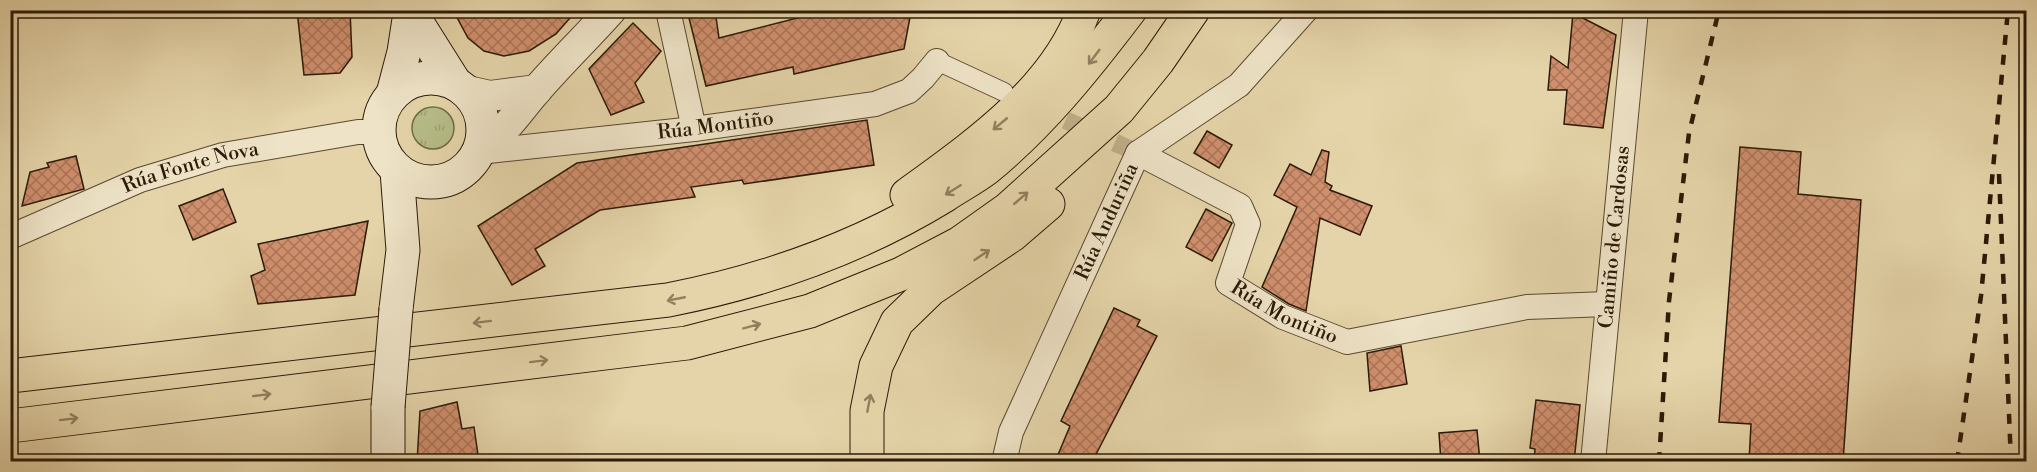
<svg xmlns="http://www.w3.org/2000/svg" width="2037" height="472" font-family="'Libre Bodoni',serif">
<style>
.grass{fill:url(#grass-tufts);stroke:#706b47;stroke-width:1.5}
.building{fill:url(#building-cross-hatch);stroke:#2b1a07;stroke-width:1.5}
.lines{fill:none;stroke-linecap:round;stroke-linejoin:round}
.pedestrian-tunnel{stroke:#c0af89;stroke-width:18;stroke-dasharray:18 9;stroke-linecap:butt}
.pedestrian-casing{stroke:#5a4830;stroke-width:20}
.minor-casing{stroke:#5a4830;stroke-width:26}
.tertiary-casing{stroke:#5a4830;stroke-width:32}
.secondary-casing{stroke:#2b1a07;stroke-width:35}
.trunk-casing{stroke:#2b1a07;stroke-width:35}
.pedestrian{stroke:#eee3c7;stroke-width:18}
.minor{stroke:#eee3c7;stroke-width:24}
.tertiary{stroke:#eee3c7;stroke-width:30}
.secondary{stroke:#eee3c7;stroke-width:33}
.trunk{stroke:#e5d4a9;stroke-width:33}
.rail{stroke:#2b1a07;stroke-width:4.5;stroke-dasharray:10 10;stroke-linecap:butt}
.secondary-bridge-casing{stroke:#2b1a07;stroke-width:35;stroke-linecap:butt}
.secondary-bridge{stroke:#eee3c7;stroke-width:33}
.oneway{stroke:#918060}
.labels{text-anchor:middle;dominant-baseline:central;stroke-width:4.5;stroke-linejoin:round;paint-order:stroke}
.street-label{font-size:20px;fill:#2b1a07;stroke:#eee3c7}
</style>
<defs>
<pattern id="grass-tufts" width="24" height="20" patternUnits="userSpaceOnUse" patternTransform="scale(1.5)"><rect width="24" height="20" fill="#b6bc87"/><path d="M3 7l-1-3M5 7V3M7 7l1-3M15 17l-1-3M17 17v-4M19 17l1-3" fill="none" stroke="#9da173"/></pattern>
<pattern id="building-cross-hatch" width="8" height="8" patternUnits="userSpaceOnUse" patternTransform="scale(1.5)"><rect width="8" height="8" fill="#d08f6d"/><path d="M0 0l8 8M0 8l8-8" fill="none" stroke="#a97458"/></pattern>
</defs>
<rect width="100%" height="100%" fill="#e5d4a9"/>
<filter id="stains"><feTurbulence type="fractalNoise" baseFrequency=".00333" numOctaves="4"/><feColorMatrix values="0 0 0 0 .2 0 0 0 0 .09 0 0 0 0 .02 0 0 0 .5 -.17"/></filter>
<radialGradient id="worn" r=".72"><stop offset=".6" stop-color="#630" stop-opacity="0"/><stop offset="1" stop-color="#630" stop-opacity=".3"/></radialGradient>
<!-- grass -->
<circle class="grass" cx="433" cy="128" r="21"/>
<!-- building -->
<g class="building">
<polygon points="297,10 350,10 352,57 340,73 304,75"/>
<polygon points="453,10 577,10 556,34 529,51 504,56 484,51 468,38"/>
<polygon points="687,10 715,10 719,38 817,13 816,10 852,10 853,14 911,12 904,49 794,74 793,67 706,86"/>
<polygon points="1573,13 1616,35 1603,128 1564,124 1567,90 1548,90 1551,56 1568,68"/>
<polygon points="633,23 661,51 635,83 644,102 611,115 589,69"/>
<polygon points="867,120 874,165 744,184 742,180 691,187 695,197 600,210 535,249 545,266 512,285 478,226 577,163"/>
<polygon points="1207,131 1232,145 1219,168 1194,153"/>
<polygon points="1740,147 1801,152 1798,194 1861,200 1843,462 1749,462 1751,424 1719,422"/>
<polygon points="1322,150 1329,152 1325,182 1332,186 1330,190 1372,206 1360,235 1320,218 1306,311 1289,304 1262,287 1297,207 1274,195 1290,164 1311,175"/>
<polygon points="76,156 84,189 22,206 30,172 49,167 47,163"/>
<polygon points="223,189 236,222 193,240 179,206"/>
<polygon points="1206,209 1232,223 1212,261 1186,247"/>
<polygon points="368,221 355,295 258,304 251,276 265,270 258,244"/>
<polygon points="1114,308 1140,320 1137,326 1157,336 1092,462 1055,462 1070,426 1061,421"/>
<polygon points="1401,346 1407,384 1370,391 1367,353"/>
<polygon points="1536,400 1580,405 1574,462 1534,462 1535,449 1530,448"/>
<polygon points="457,402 462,429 474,427 479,462 417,462 420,411"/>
<polygon points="1477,430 1480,462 1441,462 1439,433"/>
</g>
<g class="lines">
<!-- pedestrian-tunnel -->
<polyline class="pedestrian-tunnel" points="1041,109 1138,153"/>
<defs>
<polyline id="pedestrian" points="937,61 1004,92"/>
<g id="minor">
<polyline points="668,10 694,129"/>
<path id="s1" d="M479 152 694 129 875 104 909 91 923 78 937 61"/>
<path id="s2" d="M1138 153 1240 206 1248 224 1228 283 1283 317 1347 342 1527 307 1607 304"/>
<path id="s3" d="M10 237 140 180 223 155 358 132H378"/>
<path id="s4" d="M1004 462 1011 432 1138 153 1239 85 1306 10"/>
<path id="s5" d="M1593 462 1636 10"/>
</g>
<g id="tertiary">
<polyline points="463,90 490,96 537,90"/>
<path d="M481 147C505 133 517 113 535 92 559 64 586 38 611 10"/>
</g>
<g id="secondary">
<polyline points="409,10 455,83"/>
<circle cx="431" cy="130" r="52"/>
<polyline points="393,94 404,52 410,13"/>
<polyline points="396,309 403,250 397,171"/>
<polyline points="388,462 388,407"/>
</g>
<g id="trunk">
<path d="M907 195C973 147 1056 90 1084 10"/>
<path d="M10 376 668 300C765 281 859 248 944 196 957 187 973 179 986 169 1042 123 1086 68 1130 10"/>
<polyline points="10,426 687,343 810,311 901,274 960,243 1008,209 1119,109 1158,61 1193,10"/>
<polyline points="867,462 867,411 876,366 897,322 931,289 1012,235 1048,204"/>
</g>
</defs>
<!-- pedestrian casing -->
<use href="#pedestrian" class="pedestrian-casing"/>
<!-- minor casing -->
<use href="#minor" class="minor-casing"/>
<!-- tertiary casing -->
<use href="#tertiary" class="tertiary-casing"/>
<!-- secondary casing -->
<use href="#secondary" class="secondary-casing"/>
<!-- trunk casing -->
<use href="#trunk" class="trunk-casing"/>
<!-- pedestrian -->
<use href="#pedestrian" class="pedestrian"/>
<!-- minor -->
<use href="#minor" class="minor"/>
<!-- tertiary -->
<use href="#tertiary" class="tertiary"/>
<!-- secondary -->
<use href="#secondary" class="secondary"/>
<!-- trunk -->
<use href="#trunk" class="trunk"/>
<!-- rail -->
<g class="rail">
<polyline points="1999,174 2011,462"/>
<polyline points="1659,462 1669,301 1689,133 1719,10"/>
<polyline points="1957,462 1981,296 2008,10"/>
</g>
<defs>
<polyline id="secondary-bridge" points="388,407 396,309"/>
</defs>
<!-- secondary-bridge casing -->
<use href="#secondary-bridge" class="secondary-bridge-casing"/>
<!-- secondary-bridge -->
<use href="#secondary-bridge" class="secondary-bridge"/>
</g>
<!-- one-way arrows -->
<defs><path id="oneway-shaft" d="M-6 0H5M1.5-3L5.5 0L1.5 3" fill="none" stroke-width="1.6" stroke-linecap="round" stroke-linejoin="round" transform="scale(1.5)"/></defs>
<g class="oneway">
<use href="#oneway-shaft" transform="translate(1094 57) rotate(127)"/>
<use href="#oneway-shaft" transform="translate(1000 124) rotate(140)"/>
<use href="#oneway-shaft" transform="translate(953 190) rotate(148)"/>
<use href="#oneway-shaft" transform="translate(1021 198) rotate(-41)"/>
<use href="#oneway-shaft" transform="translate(982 255) rotate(-34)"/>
<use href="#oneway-shaft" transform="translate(676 299) rotate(169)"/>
<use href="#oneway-shaft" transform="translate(482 322) rotate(173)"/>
<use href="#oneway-shaft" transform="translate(752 326) rotate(-15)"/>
<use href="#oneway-shaft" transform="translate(539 361) rotate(-7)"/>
<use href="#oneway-shaft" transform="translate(262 395) rotate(-7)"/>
<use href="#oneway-shaft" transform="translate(869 403) rotate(-79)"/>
<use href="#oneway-shaft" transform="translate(69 419) rotate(-7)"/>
</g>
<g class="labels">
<!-- street labels -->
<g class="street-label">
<text stroke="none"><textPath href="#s1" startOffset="238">Rúa Montiño</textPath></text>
<text stroke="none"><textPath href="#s3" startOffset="194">Rúa Fonte Nova</textPath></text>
<text stroke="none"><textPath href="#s4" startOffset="262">Rúa Anduriña</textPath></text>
<text stroke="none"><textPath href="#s5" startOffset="226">Camiño de Cardosas</textPath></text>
<text stroke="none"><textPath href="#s2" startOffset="261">Rúa Montiño</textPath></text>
</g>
</g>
<!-- margin -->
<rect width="2037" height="472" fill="none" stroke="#e5d4a9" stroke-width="36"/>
<rect x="12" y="12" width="2013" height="448" fill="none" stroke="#2b1a07" stroke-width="3"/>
<rect x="18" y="18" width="2001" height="436" fill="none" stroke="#2b1a07" stroke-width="1.5"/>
<rect width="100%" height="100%" filter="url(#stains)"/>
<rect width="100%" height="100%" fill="url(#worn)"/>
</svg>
